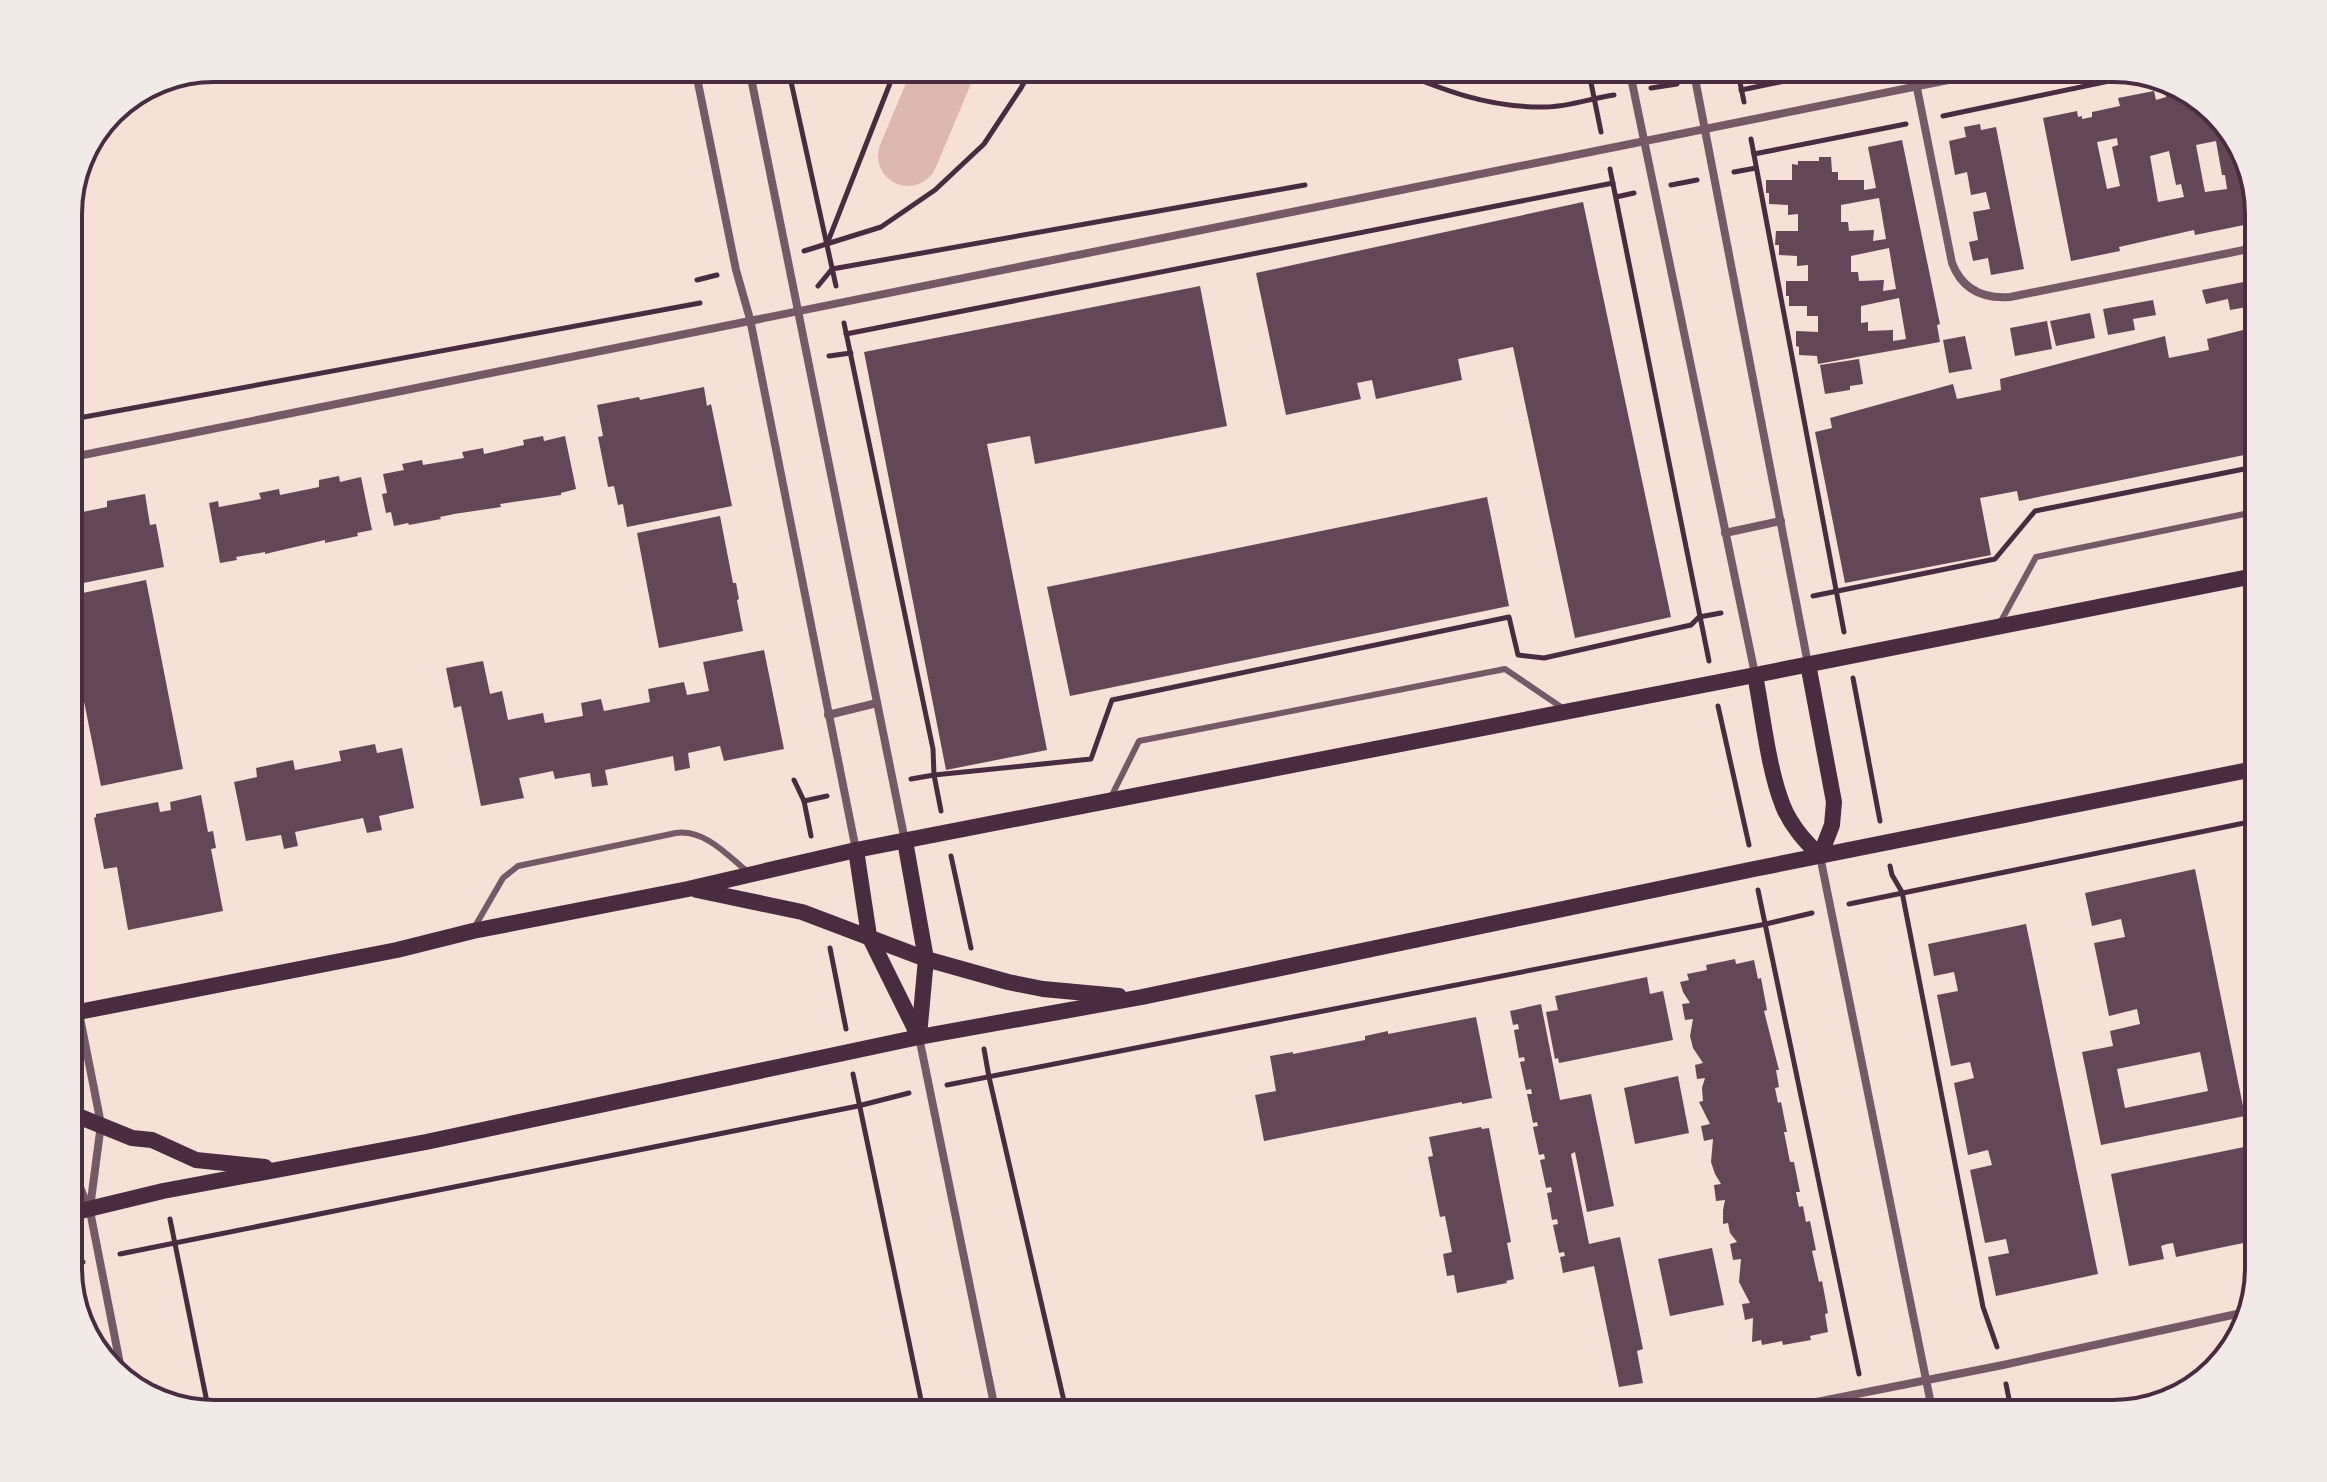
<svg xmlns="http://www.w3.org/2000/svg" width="2327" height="1482" font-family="'PT Sans',sans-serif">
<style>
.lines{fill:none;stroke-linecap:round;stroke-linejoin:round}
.river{stroke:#dcb8b0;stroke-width:60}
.building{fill:#644757;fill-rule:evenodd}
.path{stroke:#4a2c40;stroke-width:5}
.service{stroke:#755966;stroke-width:6}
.minor{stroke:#755966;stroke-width:8}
.secondary{stroke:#4a2c40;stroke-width:16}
.rim{fill:none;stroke:#4a2c40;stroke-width:4}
</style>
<rect width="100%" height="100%" fill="#f7e1d7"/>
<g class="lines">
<!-- river -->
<polyline class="river" points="908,156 945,68"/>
</g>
<!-- building -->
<g class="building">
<path d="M2184 89 2187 90 2190 109 2201 107 2200 99 2240 141 2259 216 2243 220 2244 225 2195 235 2194 230 2119 247 2120 251 2071 261 2043 118 2077 111 2078 117 2082 116V119L2092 117V112L2120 106 2118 98 2154 91 2156 100 2166 97V94ZM2117 138 2118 145 2112 147 2120 186 2107 189 2097 142ZM2216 141 2222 175H2225L2227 189 2205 192 2196 145ZM2169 151 2176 185 2181 184 2184 197 2158 202 2150 156Z"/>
<polygon points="1980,124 1981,130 1996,127 2024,269 1991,275 1988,258 1973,261 1969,242 1978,240 1973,212 1990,209 1986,192 1971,195 1967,172 1955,175 1949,141 1966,137 1964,127"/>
<path d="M1902 140 1940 324 1937 325 1940 342 1818 364 1817 356 1799 355V347L1796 346V331L1818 332V316H1807V306H1789V296H1786V281H1808V265L1797 266V256L1779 255V245H1775L1776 231H1798V214L1788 215V205L1769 204V193H1766V180H1792V164L1798 165V161H1819V157H1831L1832 172H1838V180H1864V190L1876 188 1868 147ZM1879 198 1886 239 1873 241 1874 230 1849 231 1848 222H1841V205ZM1889 248 1896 289 1883 291 1884 280 1859 281 1858 272H1851V256ZM1899 298 1906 339 1893 341V330L1868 331V322L1861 323V306Z"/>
<polygon points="1583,202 1671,617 1575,638 1513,347 1458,359 1462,380 1376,399 1372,380 1357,383 1361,399 1286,415 1256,273"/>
<polygon points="2259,279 2259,305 2230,310 2228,299 2206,304 2202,290"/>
<polygon points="1200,286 1227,426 1035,464 1030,436 987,444 1047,750 946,770 864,352"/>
<polygon points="2153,300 2156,315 2133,319 2135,330 2108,335 2103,309"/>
<polygon points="2090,313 2095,338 2056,346 2050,321"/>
<polygon points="2047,321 2052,349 2015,356 2010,328"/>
<polygon points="2259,326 2259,452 2019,501 2017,491 1980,498 1991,555 1845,583 1815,432 1832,428 1830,418 1953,384 1957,399 2001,390 2000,379 2165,336 2169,358 2209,350 2207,339"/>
<polygon points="1965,336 1972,369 1949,373 1943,340"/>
<polygon points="1859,359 1863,384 1850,386 1850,390 1825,394 1820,365"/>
<polygon points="704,387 707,406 711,404 732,506 627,527 623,504 618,505 614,486 608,487 598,437 603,436 597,405 639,397 640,400"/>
<polygon points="543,436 544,441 565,436 576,489 561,493 561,495 500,504 501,507 454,514 440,517 441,519 409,525 408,523 394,526 391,512 386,513 382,494 387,493 383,474 404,470 402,464 422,460 423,465 464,458 462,452 483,448 484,454 524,445 523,440"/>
<polygon points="339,476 340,482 361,477 372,530 357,533 358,536 325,543 325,540 265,554 265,552 236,557 237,560 220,563 209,503 218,501 219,507 261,499 259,493 279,489 280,495 319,487 319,480"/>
<polygon points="145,494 150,525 156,524 164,567 68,586 68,515 107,507 107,501"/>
<polygon points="1487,497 1509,606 1070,696 1047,587"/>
<polygon points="720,516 733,583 736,583 739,599 737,600 743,631 659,648 637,533"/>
<polygon points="146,580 183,769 101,786 68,622 68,596"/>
<polygon points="764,650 784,749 724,761 720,746 688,753 690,768 675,771 673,756 605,770 608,785 592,787 590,773 555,779 553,771 519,778 524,798 481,806 461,706 454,708 446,668 483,661 490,694 502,691 508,720 543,713 545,723 583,716 581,703 601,699 604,711 650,702 648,689 684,682 687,695 709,691 703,662"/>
<polygon points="375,744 377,753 402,748 414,808 379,816 382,830 367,833 363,818 295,832 298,846 284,849 281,835 246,841 234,782 257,777 256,768 293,760 295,770 341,761 339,751"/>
<polygon points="201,795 208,832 213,831 216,848 211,849 223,911 128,930 117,867 104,869 94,818 96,817 96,814 158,802 160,812 171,810 170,802"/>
<path d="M2195 869 2245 1116 2101 1145 2082 1052 2113 1046 2110 1031 2140 1024 2137 1009 2109 1016 2094 943 2125 937 2121 919 2092 926 2085 893ZM2200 1052 2208 1091 2125 1108 2117 1069Z"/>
<polygon points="2026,924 2098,1274 1996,1296 1988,1257 2009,1253 2006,1239 1985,1243 1970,1170 1992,1165 1988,1150 1968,1155 1954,1083 1974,1078 1970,1062 1951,1066 1937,995 1958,991 1954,972 1934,976 1928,944"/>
<polygon points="1735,959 1736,964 1754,960 1758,979 1761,978 1767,1010 1764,1011 1779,1070 1776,1070 1779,1087 1775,1088 1778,1103 1781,1102 1787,1132 1784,1132 1790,1162 1794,1162 1800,1192 1796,1192 1799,1207 1803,1206 1806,1222 1810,1221 1816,1250 1812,1251 1819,1282 1822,1281 1828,1313 1825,1314 1828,1332 1810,1336 1811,1340 1783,1345 1782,1341 1762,1345 1761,1340 1752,1342 1753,1318 1745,1320 1742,1304 1750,1303 1739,1282 1741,1259 1733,1260 1730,1244 1737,1242 1730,1233 1728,1223 1723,1224 1723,1210 1725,1200 1716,1201 1714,1185 1721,1184 1715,1174 1711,1162 1713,1139 1704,1141 1701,1126 1710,1124 1699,1102 1703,1101 1702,1088 1705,1078 1697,1079 1695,1065 1703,1063 1693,1048 1690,1036 1693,1019 1685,1020 1682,1004 1690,1003 1683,992 1680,982 1689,980 1687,974 1707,970 1706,965"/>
<polygon points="1647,977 1650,994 1663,991 1673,1040 1559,1063 1558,1058 1555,1059 1546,1012 1558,1010 1555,996"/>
<polygon points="1541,1004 1560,1100 1591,1094 1614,1206 1587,1212 1575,1152 1571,1154 1589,1244 1620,1237 1643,1349 1637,1351 1643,1383 1619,1387 1594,1266 1563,1273 1560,1257 1565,1256 1564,1252 1559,1253 1553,1225 1558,1224 1557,1219 1552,1220 1547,1193 1552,1192 1551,1187 1546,1188 1540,1160 1545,1159 1544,1154 1539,1155 1533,1127 1538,1126 1537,1122 1533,1123 1527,1094 1532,1094 1531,1089 1526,1090 1520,1062 1525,1061 1524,1057 1519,1058 1514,1030 1519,1029 1518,1024 1513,1025 1510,1011"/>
<polygon points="1476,1017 1492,1098 1462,1104 1462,1102 1264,1141 1255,1095 1276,1091 1270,1056 1293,1052 1293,1054 1365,1040 1365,1036 1388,1031 1388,1034"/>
<polygon points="1678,1076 1689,1133 1635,1144 1624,1088"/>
<polygon points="1481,1127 1482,1129 1489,1128 1511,1242 1507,1243 1514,1279 1506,1281 1507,1283 1457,1293 1454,1275 1447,1276 1443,1254 1452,1252 1445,1216 1440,1217 1428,1157 1433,1156 1429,1137"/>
<polygon points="2259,1144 2259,1226 2245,1228 2248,1242 2176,1257 2173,1243 2167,1244 2161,1246 2164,1259 2129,1266 2111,1174"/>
<polygon points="1712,1248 1724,1305 1670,1316 1658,1259"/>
</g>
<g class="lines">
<!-- path -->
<g class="path">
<polyline points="788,68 836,286"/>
<path d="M1390 68C1443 90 1488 108 1546 107 1568 107 1592 98 1614 95"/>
<polyline points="1588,68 1601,132"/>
<polyline points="1737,68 1744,102"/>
<polyline points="1714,77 1738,73"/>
<polyline points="1651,88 1677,84"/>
<polyline points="1741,90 1849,68"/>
<polyline points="1943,116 2138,75"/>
<polyline points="1751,139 1844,632"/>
<polyline points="1754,154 1906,124"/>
<polyline points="1610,169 1709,661"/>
<polyline points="1734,172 1756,168"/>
<polyline points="1671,185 1697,180"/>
<polyline points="1616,197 1634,193"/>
<polyline points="827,244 896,68"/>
<polyline points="804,251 881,227 935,190 984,144 1021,88 1032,68"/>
<polyline points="697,280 717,275"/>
<polyline points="818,286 832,269 1305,185"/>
<polyline points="844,323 933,749 934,775 941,811"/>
<polyline points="846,334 1613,183"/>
<polyline points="829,356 851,353"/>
<polyline points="68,420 700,303"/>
<polyline points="1813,596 1995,559 2035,511 2259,466"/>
<polyline points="1853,678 1880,821"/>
<polyline points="1718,706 1749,845"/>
<polyline points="911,779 934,775 1091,759 1112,700 1509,617 1518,655 1544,658 1691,625 1699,617 1721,613"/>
<polyline points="794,780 804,801 811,836"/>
<polyline points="804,801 827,796"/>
<polyline points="951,856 971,948"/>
<polyline points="1890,866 1892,875 1902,892 1983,1307 1997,1347"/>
<polyline points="1758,890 1859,1374"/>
<polyline points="1849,904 2259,820"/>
<polyline points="830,948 846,1029"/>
<polyline points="984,1049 989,1077 1067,1414"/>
<polyline points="853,1074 924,1414"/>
<polyline points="947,1085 1766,924 1812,913"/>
<polyline points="170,1219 209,1412"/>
<polyline points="120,1254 858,1106 909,1093"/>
<polyline points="68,1265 83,1262"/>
<polyline points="2006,1384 2012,1414"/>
</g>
<!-- service -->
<g class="service">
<polyline points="2000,623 2036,557 2259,511"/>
<polyline points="1110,799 1139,741 1505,669 1564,709"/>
<path d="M474 928 503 878 518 866 676 833C705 829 728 856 749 873"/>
</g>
<!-- minor -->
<g class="minor">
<polyline points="695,68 736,270 750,319 856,850"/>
<polyline points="749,68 905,841"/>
<polyline points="1629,68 1755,674"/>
<polyline points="1693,68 1808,664"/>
<path d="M1913 68 1952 263C1962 289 1983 299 2010 297L2259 247"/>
<polyline points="68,458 2008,68"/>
<polyline points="1725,533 1781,521"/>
<polyline points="828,715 877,703"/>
<polyline points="1820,856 1933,1414"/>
<polyline points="68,957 101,1124 90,1208"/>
<polyline points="919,1037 996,1414"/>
<polyline points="68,1159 90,1211 123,1379"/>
<polyline points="1756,1414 2003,1365 2246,1312"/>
</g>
<!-- secondary -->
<g class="secondary">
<path d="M1755 675C1763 716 1768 768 1783 806 1791 826 1805 841 1820 856L1832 825 1834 802 1808 664"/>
<polyline points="905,841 926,959 919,1036"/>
<polyline points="856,850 869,936 919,1037"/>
<polyline points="697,890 802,912 926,959 1008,982 1043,989 1119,996"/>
<polyline points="68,1014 397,950 473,931 688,889 856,850 1755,675 2259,575"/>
<polyline points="68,1112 132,1138 152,1140 196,1160 265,1167"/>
<polyline points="68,1214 163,1191 426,1142 919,1037 1142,997 1754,869 2259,768"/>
</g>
</g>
<!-- crop -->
<path d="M0 0H2327V1482H0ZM214 82H2113A132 132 0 0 1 2245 214V1268A132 132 0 0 1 2113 1400H214A132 132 0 0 1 82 1268V214A132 132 0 0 1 214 82Z" fill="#f1eae7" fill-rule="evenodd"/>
<path class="rim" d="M214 82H2113A132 132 0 0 1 2245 214V1268A132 132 0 0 1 2113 1400H214A132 132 0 0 1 82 1268V214A132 132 0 0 1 214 82Z"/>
</svg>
